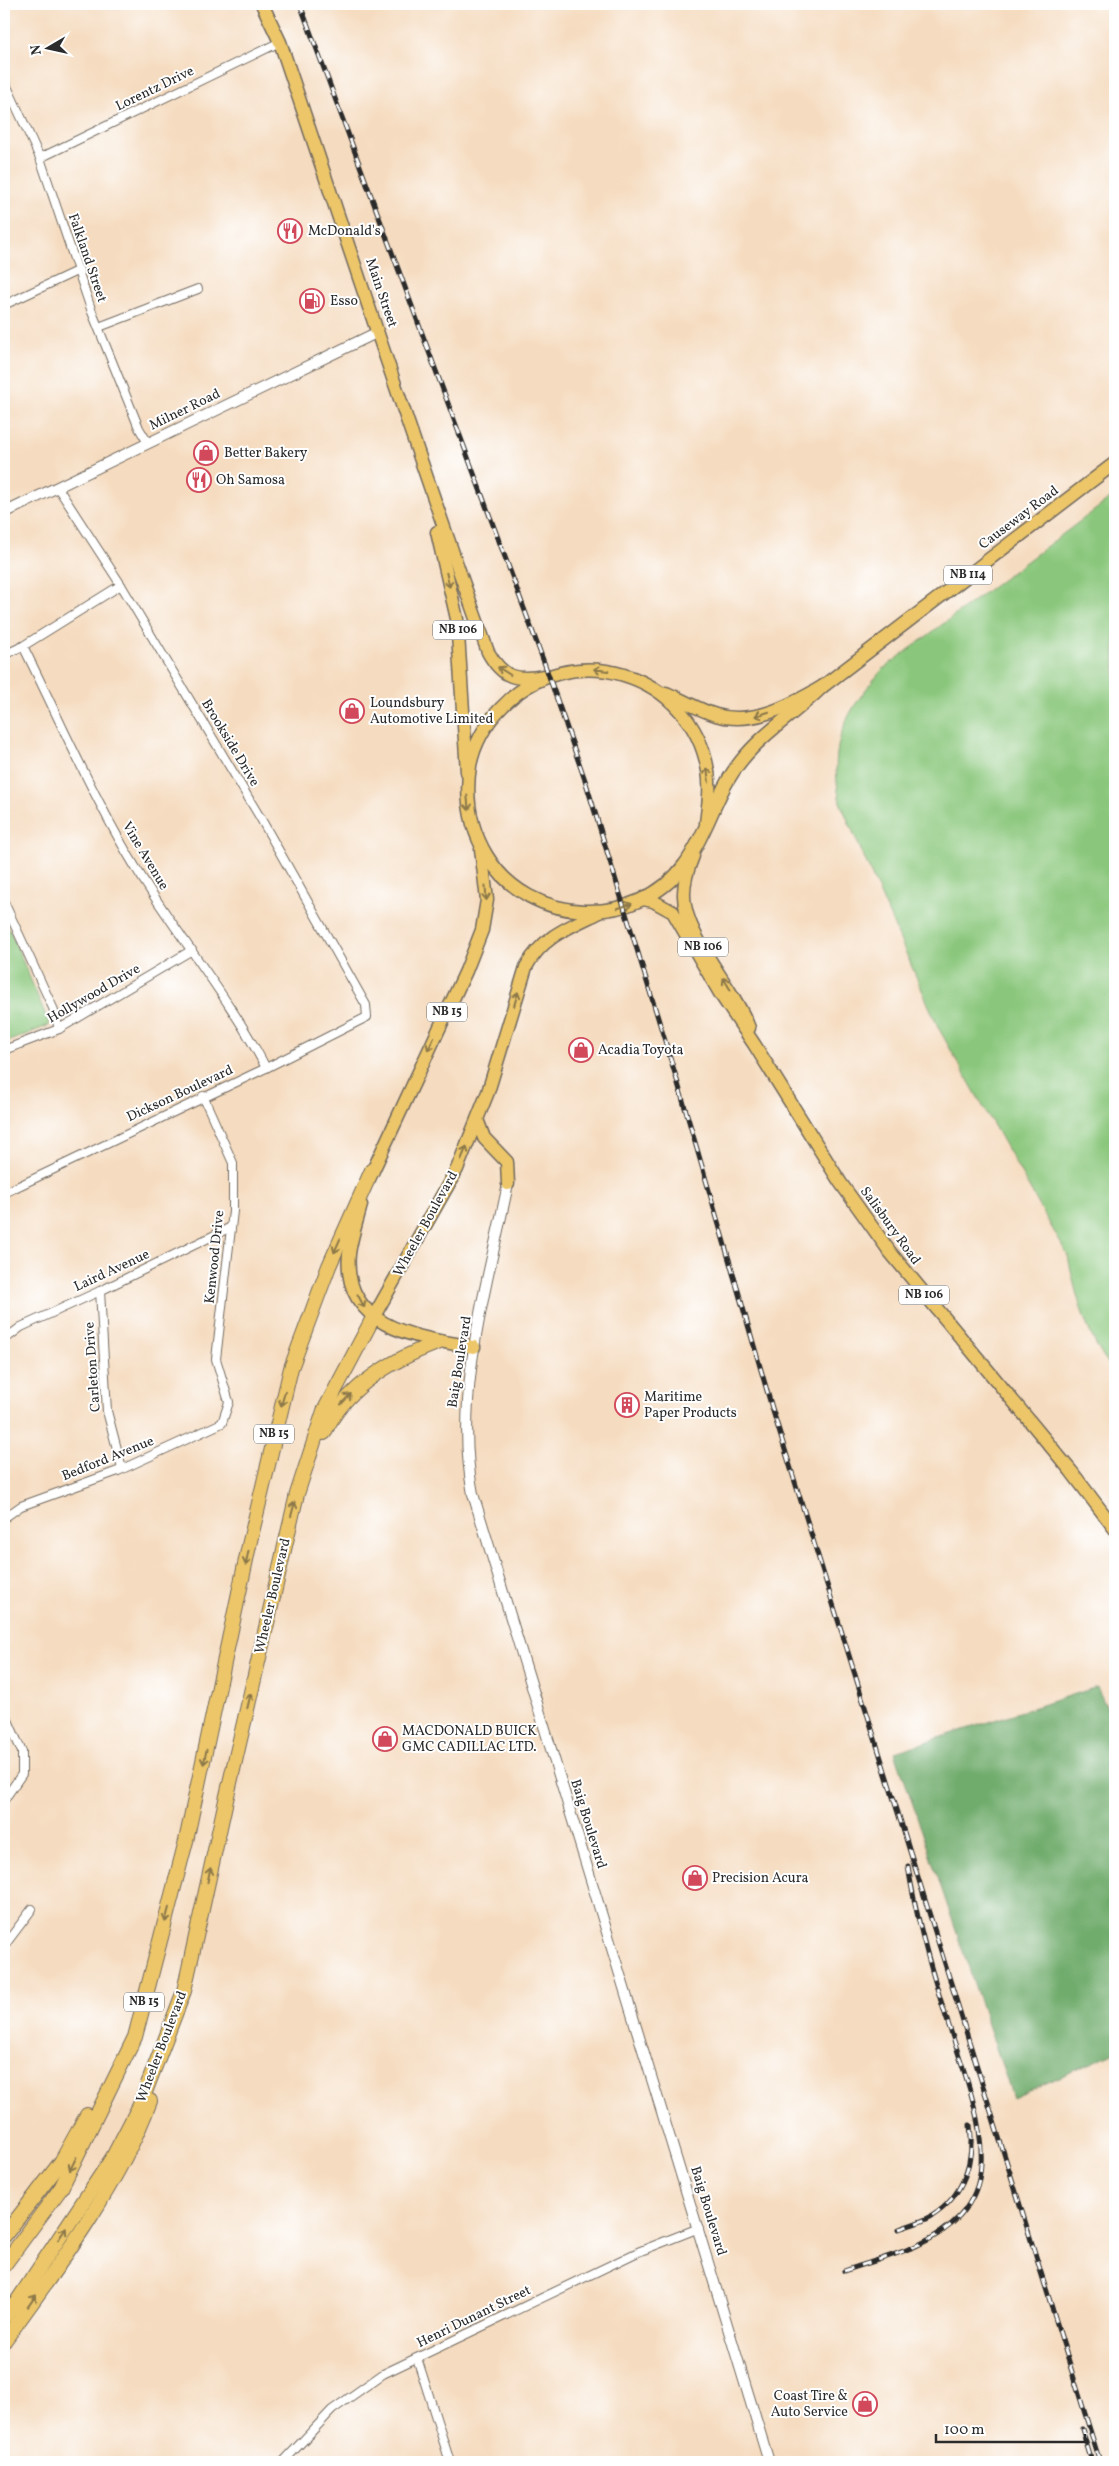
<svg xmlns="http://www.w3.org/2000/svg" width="1119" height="2466" font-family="Vollkorn,serif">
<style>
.green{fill:#8ac77c;stroke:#5a7954}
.forest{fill:#6fac6c;stroke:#4d6c4c}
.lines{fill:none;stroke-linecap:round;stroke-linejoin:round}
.minor-casing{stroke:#72695f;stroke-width:10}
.tertiary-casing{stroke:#72695f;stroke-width:12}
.primary-casing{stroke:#72695f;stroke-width:15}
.trunk-casing{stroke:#72695f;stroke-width:15}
.motorway-casing{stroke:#72695f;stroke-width:16}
.minor{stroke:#fff;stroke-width:8}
.tertiary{stroke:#fff;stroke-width:10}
.primary{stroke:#ecc669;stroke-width:12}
.trunk{stroke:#ecc669;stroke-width:12}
.motorway{stroke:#ecc669;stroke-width:14}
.rail-casing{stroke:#2b2b2b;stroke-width:5}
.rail{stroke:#fff;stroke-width:3;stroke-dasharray:9;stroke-linecap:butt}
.oneway{stroke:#8c784a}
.labels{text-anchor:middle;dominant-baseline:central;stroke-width:4;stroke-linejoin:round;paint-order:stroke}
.shield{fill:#fff;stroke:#6b6b6b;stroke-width:1}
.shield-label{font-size:12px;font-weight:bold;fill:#2b2b2b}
.street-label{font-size:14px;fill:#2b2b2b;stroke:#fff}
.poi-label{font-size:14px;fill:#2b2b2b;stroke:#fff;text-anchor:start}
</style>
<rect width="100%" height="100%" fill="#fff"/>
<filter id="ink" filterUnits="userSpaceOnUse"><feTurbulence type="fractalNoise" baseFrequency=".02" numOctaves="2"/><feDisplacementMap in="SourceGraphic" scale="10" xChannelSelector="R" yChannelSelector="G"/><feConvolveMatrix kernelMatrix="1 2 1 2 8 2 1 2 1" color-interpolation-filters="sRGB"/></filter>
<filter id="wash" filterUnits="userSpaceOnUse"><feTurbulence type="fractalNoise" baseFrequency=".0096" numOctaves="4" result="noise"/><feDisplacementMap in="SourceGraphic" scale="20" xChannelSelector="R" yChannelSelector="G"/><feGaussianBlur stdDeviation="1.12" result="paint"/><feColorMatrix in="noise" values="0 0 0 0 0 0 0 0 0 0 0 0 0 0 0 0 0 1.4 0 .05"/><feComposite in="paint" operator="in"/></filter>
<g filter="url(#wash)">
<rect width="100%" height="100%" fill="#f5dbbf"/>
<!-- green -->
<g class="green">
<path d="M1115 495V1374C1088 1340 1076 1298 1068 1256L939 1029 840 802C828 743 845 712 883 669Z"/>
<polygon points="4,917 50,1025 4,1043"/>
</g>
<!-- forest -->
<polygon class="forest" points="1097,1687 1115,1725 1115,2052 1013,2098 895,1752"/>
</g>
<g filter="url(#ink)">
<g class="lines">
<defs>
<g id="minor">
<polyline points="4,80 40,158 92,312 139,428 148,443"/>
<polyline points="40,158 280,42"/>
<polyline points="4,305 79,270"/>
<polyline points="99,327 198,289"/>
<path d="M23 646C55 710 84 777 119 839 163 919 224 987 266 1068"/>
<polyline points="4,655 23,646 121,585"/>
<polyline points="4,902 53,1008 59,1029"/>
<polyline points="4,1050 59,1029 192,950"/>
<polyline points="4,1193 266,1068 367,1017 366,1005 261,819 121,585 58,488"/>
<polyline points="100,1291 107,1411 122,1468"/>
<polyline points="4,1340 21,1327 100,1291 231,1227"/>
<polyline points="4,1518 21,1506 118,1471 222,1423 229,1402 216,1359 233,1211 233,1163 203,1096"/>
<polyline points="4,1711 22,1752 22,1774 4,1800"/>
<polyline points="4,1946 32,1909"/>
<polyline points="417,2358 450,2462"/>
<polyline points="283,2462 332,2410 383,2374 638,2252 699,2228"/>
</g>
<g id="tertiary">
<polyline points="4,513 378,332"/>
<path d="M508 1184C488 1283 453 1393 473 1494L769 2462"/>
</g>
<g id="primary">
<path d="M262 4 280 42C349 246 415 450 488 652 503 679 517 681 545 676"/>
<polyline points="437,532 457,619 467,772"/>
<path d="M693 856C688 868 684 880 684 893 682 934 734 987 749 1028"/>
<polyline points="643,899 653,901 673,912 721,995 754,1044 840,1182 890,1252 1071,1471 1115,1529"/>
</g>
<g id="trunk">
<path d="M666 693C683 700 699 710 716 715 753 726 791 705 822 687L1115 463"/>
<path d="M706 823C708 806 711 789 708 771 692 672 569 635 501 708 486 723 474 744 470 766 465 798 470 828 487 856 529 926 637 930 685 864 708 832 716 792 741 761 764 732 796 713 822 687"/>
<polyline points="478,1122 484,1138 507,1162 508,1184"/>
<polyline points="369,1179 466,971 482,930 487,900 481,849"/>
<path d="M361 1205C357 1221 351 1237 349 1254 342 1329 419 1338 474 1347"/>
<path d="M373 1318 457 1169 488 1092 526 967C542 937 569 927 598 913"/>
</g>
<g id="motorway">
<path d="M324 1433C346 1386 393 1359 440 1342"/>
<polyline points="4,2236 61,2162 87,2115"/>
<polyline points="4,2265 61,2188 135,2037 186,1841 250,1541 291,1368 329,1266 372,1170"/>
<polyline points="4,2317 16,2303 113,2157 140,2105 184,1991 226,1800 297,1494 324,1411 373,1318"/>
<path d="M4 2341C57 2268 119 2185 150 2101"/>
</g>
</defs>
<!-- minor casing -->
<use href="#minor" class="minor-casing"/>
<!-- tertiary casing -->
<use href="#tertiary" class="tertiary-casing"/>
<!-- primary casing -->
<use href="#primary" class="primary-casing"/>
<!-- trunk casing -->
<use href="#trunk" class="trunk-casing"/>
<!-- motorway casing -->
<use href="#motorway" class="motorway-casing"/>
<!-- minor -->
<use href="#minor" class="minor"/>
<!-- tertiary -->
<use href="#tertiary" class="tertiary"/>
<!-- primary -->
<use href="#primary" class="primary"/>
<!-- trunk -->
<use href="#trunk" class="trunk"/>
<!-- motorway -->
<use href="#motorway" class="motorway"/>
<defs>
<g id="rail">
<polyline points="300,4 545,665 586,783 677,1080 772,1408 1100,2462"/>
<path d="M899 2229C910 2225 922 2222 932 2216 964 2196 975 2160 970 2125"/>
<path d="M844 2271C884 2257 930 2248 960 2216 973 2201 980 2184 981 2164 984 2119 960 2060 946 2017 930 1967 916 1918 908 1866"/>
<polyline points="1082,2429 1092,2462"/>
</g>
</defs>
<!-- rail casing -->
<use href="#rail" class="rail-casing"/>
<!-- rail -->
<use href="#rail" class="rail"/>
</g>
<!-- one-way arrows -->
<defs><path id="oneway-shaft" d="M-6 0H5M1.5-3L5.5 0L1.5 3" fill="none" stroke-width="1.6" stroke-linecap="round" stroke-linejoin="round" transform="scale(1.25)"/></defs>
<g class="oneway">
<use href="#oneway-shaft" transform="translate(448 580) rotate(77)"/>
<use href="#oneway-shaft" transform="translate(601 670) rotate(-173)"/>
<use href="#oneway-shaft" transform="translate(504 671) rotate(-148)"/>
<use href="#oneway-shaft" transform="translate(762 714) rotate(162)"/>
<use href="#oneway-shaft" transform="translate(708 775) rotate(-97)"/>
<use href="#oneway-shaft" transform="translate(468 803) rotate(84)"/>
<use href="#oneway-shaft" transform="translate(486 893) rotate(86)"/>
<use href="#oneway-shaft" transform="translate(625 906) rotate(-18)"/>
<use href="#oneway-shaft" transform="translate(727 984) rotate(-121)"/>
<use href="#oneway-shaft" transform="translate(516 999) rotate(-74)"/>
<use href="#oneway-shaft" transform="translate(431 1044) rotate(115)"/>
<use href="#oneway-shaft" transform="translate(464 1153) rotate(-67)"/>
<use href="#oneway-shaft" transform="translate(337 1246) rotate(114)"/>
<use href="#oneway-shaft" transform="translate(361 1301) rotate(62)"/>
<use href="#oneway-shaft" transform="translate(283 1399) rotate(105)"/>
<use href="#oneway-shaft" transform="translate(346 1399) rotate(-47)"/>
<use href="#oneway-shaft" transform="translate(293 1509) rotate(-75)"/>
<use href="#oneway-shaft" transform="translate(247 1558) rotate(102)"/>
<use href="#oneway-shaft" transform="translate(249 1701) rotate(-77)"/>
<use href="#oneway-shaft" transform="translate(205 1757) rotate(102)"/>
<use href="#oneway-shaft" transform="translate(209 1875) rotate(-78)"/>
<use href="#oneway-shaft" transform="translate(167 1915) rotate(105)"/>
<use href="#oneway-shaft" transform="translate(73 2164) rotate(116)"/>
<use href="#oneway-shaft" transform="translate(62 2234) rotate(-56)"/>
<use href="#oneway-shaft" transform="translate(32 2301) rotate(-55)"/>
</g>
</g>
<!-- icons -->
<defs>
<symbol id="restaurant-ring" viewBox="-11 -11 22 22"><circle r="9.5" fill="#fff" stroke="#d1495b" stroke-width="1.5"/><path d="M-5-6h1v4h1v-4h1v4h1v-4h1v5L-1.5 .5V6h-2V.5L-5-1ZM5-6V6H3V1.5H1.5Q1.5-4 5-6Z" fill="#d1495b"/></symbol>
<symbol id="fuel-ring" viewBox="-11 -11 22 22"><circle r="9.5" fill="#fff" stroke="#d1495b" stroke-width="1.5"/><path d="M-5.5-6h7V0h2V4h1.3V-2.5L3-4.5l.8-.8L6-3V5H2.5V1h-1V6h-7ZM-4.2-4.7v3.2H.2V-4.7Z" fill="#d1495b"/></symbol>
<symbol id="shop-ring" viewBox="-11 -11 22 22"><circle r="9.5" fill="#fff" stroke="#d1495b" stroke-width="1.5"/><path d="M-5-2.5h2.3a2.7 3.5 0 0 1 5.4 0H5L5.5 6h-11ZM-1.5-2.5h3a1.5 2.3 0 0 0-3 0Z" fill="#d1495b"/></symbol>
<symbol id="building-ring" viewBox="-11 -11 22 22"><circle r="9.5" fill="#fff" stroke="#d1495b" stroke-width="1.5"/><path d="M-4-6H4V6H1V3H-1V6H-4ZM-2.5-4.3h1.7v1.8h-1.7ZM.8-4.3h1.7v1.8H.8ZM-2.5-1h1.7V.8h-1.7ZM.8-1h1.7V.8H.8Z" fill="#d1495b"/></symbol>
</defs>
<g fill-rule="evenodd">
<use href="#restaurant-ring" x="276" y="217" width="28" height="28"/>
<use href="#fuel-ring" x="298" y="287" width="28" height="28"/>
<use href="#shop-ring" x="192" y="439" width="28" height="28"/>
<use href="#restaurant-ring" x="185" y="466" width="28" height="28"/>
<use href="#shop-ring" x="338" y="697" width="28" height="28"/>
<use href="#shop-ring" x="567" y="1036" width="28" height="28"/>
<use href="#building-ring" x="613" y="1391" width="28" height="28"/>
<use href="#shop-ring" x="371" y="1725" width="28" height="28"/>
<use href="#shop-ring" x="681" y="1864" width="28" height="28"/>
<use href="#shop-ring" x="851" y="2390" width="28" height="28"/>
</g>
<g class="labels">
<!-- shield labels -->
<g class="shield">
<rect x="944" y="565.5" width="48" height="19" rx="4"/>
<rect x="433" y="620.5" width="50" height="19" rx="4"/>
<rect x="678" y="937.5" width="50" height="19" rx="4"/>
<rect x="427" y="1002.5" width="40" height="19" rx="4"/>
<rect x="899" y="1285.5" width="50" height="19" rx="4"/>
<rect x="254" y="1424.5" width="40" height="19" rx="4"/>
<rect x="124" y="1992.5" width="40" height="19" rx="4"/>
</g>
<g class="shield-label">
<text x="968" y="575">NB 114</text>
<text x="458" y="630">NB 106</text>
<text x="703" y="947">NB 106</text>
<text x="447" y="1012">NB 15</text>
<text x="924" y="1295">NB 106</text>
<text x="274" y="1434">NB 15</text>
<text x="144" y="2002">NB 15</text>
</g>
<!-- street labels -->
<g class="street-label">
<text transform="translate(155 89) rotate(-26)">Lorentz Drive</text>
<text transform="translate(87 258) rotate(71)">Falkland Street</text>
<text transform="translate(381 293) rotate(71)">Main Street</text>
<text transform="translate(185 410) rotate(-26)">Milner Road</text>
<text transform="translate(1019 518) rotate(-37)">Causeway Road</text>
<text transform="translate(230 743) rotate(59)">Brookside Drive</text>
<text transform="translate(145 856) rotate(59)">Vine Avenue</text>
<text transform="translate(94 994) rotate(-30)">Hollywood Drive</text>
<text transform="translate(180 1094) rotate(-25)">Dickson Boulevard</text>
<text transform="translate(426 1224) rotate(-61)">Wheeler Boulevard</text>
<text transform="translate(890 1226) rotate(54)">Salisbury Road</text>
<text transform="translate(215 1257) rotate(-84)">Kenwood Drive</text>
<text transform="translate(112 1271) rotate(-25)">Laird Avenue</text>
<text transform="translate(460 1362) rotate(-81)">Baig Boulevard</text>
<text transform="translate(93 1367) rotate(-94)">Carleton Drive</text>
<text transform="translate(108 1459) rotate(-22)">Bedford Avenue</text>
<text transform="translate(273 1596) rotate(-77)">Wheeler Boulevard</text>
<text transform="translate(588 1824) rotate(73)">Baig Boulevard</text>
<text transform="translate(162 2047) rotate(-69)">Wheeler Boulevard</text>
<text transform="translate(708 2211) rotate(73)">Baig Boulevard</text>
<text transform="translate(474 2317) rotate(-26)">Henri Dunant Street</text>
</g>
<!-- poi labels -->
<g class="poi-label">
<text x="308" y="231">McDonald's</text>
<text x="330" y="301">Esso</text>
<text x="224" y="453">Better Bakery</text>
<text x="216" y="480">Oh Samosa</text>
<text x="370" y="703">Loundsbury<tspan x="370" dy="16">Automotive Limited</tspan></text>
<text x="598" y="1050">Acadia Toyota</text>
<text x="644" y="1397">Maritime<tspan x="644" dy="16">Paper Products</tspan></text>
<text x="402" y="1731">MACDONALD BUICK<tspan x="402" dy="16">GMC CADILLAC LTD.</tspan></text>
<text x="712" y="1878">Precision Acura</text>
<text x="848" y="2396" text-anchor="end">Coast Tire &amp;<tspan x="848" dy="16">Auto Service</tspan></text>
</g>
</g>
<!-- margin -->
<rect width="1119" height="2466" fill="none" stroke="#fff" stroke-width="20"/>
<!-- north arrow -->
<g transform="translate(48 48) rotate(261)" stroke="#ffffff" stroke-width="4" paint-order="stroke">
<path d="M0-4L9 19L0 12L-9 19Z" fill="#2b2b2b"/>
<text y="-8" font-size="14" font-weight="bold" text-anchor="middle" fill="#2b2b2b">N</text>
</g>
<!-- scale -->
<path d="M936 2434v8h149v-8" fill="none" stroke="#2b2b2b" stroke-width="2.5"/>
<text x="944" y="2434" font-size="15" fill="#2b2b2b" stroke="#ffffff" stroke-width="4" paint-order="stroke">100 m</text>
</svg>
